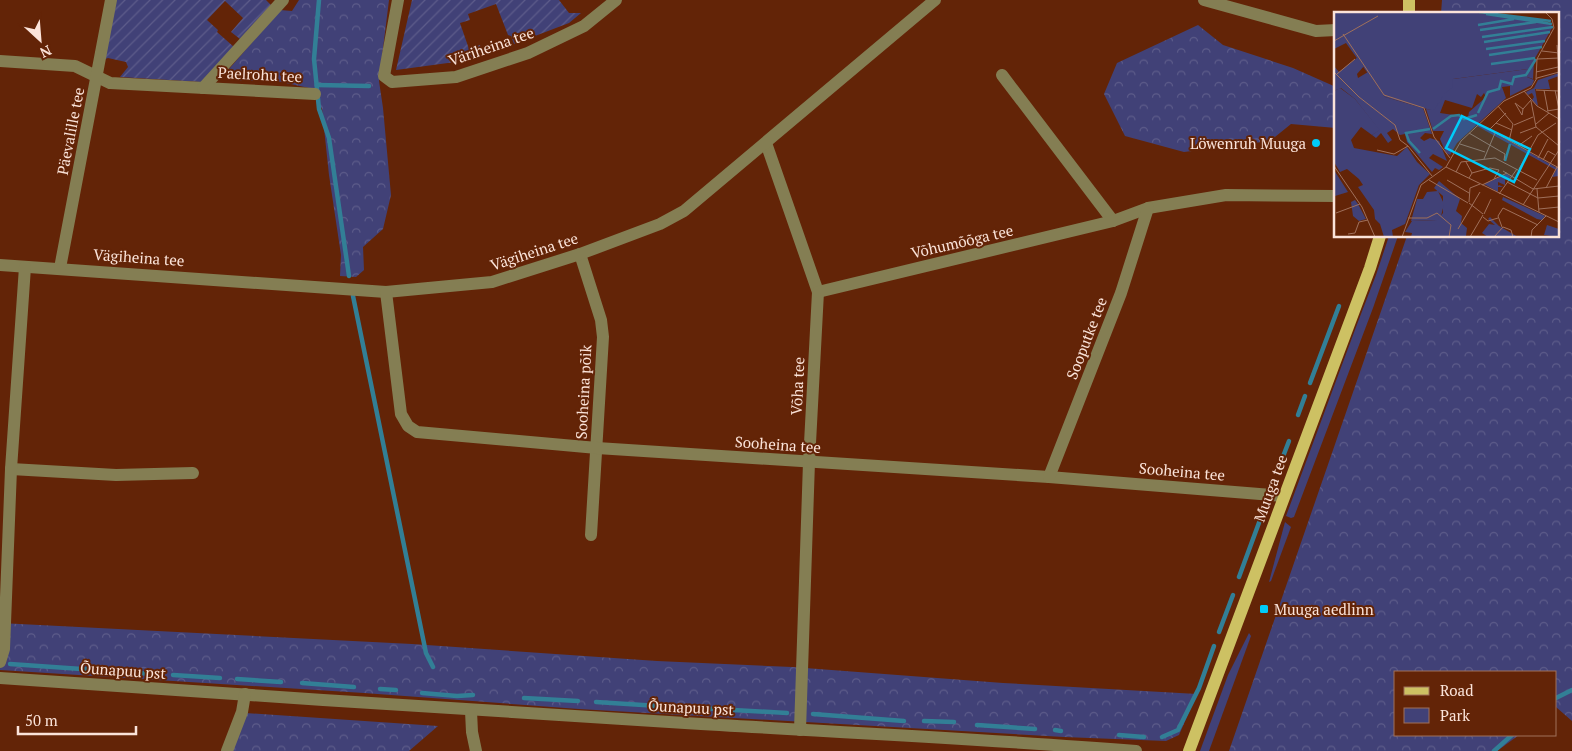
<svg xmlns="http://www.w3.org/2000/svg" width="1572" height="751" font-family="'PT Serif',serif">
<style>
.green{fill:#414177}
.forest{fill:url(#forest-crowns)}
.garden{fill:url(#garden-furrows)}
.lines{fill:none;stroke-linecap:round;stroke-linejoin:round}
.stream{stroke:#327f96;stroke-width:4.5}
.minor{stroke:#847e53;stroke-width:12}
.major{stroke:#cdc163;stroke-width:12}
.poi-dot{fill:#00cbf9;stroke:#632407;stroke-width:2}
.labels{text-anchor:middle;dominant-baseline:central;stroke-width:4;stroke-linejoin:round;paint-order:stroke}
.street-label{font-size:15px;fill:#fbe3d9;stroke:#632407}
.poi-label{font-size:15px;fill:#fbe3d9;stroke:#632407;text-anchor:end}
.inset-river{fill:none;stroke:#327f96;stroke-width:2.5}
.inset-road{fill:none;stroke:#a0705b;stroke-width:1}
.view{fill:#00cbf9;fill-opacity:0.15;stroke:#00cbf9;stroke-width:2.5}
.inset-edge{fill:none;stroke:#fbe3d9;stroke-width:2.5}
</style>
<defs>
<pattern id="forest-crowns" width="20" height="18" patternUnits="userSpaceOnUse" patternTransform="scale(1.25)"><rect width="20" height="18" fill="#414177"/><path d="M2 6a3 3 0 1 1 6 0M12 15a3 3 0 1 1 6 0" fill="none" stroke="#5d5c8a"/></pattern>
<pattern id="garden-furrows" width="10" height="10" patternUnits="userSpaceOnUse" patternTransform="scale(1.25)"><rect width="10" height="10" fill="#414177"/><path d="M-1 1l2-2M0 10L10 0M9 11l2-2" fill="none" stroke="#5d5c8a"/></pattern>
</defs>
<rect width="100%" height="100%" fill="#632407"/>
<!-- green -->
<g class="green">
<polygon points="1389,236 1398,236 1373,308 1294,517 1291,518 1286,516 1356,327 1376,275"/>
<polygon points="1285,522 1291,527 1271,581 1269,582"/>
<polygon points="1249,633 1251,636 1209,751 1200,751 1228,675"/>
</g>
<!-- forest -->
<g class="forest">
<polygon points="299,0 389,0 379,81 383,108 391,195 383,229 363,247 364,270 356,277 340,276 341,255 329,175 322,109 309,88 277,81 238,81 228,75 229,69 280,10 292,11"/>
<polygon points="1442,0 1572,0 1572,721 1556,707 1556,672 1396,672 1396,735 1519,735 1497,751 1229,751 1407,236 1558,236 1558,14 1441,14"/>
<polygon points="1198,25 1223,45 1293,68 1336,87 1336,128 1291,124 1270,141 1184,152 1125,136 1104,94 1117,63"/>
<polygon points="0,623 412,644 657,661 792,667 1003,683 1197,694 1179,735 1166,741 1064,737 579,709 364,693 0,670"/>
<polygon points="245,713 438,726 409,751 232,751"/>
</g>
<!-- garden -->
<g class="garden">
<polygon points="114,0 266,0 271,5 240,39 231,32 243,18 225,1 207,20 218,30 217,32 234,47 201,82 120,77 128,67 126,62 108,58 103,60"/>
<polygon points="412,0 559,0 569,13 581,13 569,23 514,44 511,36 508,35 496,4 468,14 470,20 460,23 469,49 480,45 482,56 470,60 396,70"/>
</g>
<g class="lines">
<!-- stream -->
<g class="stream">
<polyline points="319,0 314,59 319,109 329,138 349,276"/>
<polyline points="317,85 369,86"/>
<polyline points="353,296 426,653 433,667"/>
<polyline points="1310,383 1339,306"/>
<polyline points="1298,415 1305,396"/>
<polyline points="1279,467 1289,441"/>
<polyline points="1272,487 1274,481"/>
<polyline points="1239,577 1267,501"/>
<polyline points="1219,632 1233,595"/>
<polyline points="10,664 153,674"/>
<polyline points="173,675 220,678"/>
<polyline points="237,679 281,682"/>
<polyline points="302,683 354,687"/>
<polyline points="380,689 396,690"/>
<polyline points="422,693 457,696 473,695"/>
<polyline points="524,698 578,701"/>
<polyline points="1556,698 1572,690"/>
<polyline points="596,702 674,707"/>
<polyline points="698,708 787,713"/>
<polyline points="813,714 904,721"/>
<polyline points="924,721 954,722"/>
<polyline points="977,725 1035,729"/>
<polyline points="1055,730 1061,731"/>
<polyline points="1119,735 1144,737"/>
<polyline points="1162,737 1178,730 1199,688 1214,646"/>
<polyline points="1494,751 1512,735"/>
</g>
<!-- minor -->
<g class="minor">
<polyline points="398,0 384,76 392,82 456,77 528,53 584,26 616,0"/>
<polyline points="1204,0 1316,31 1336,30"/>
<polyline points="0,61 75,66 110,83 315,94"/>
<polyline points="1002,75 1113,221"/>
<polyline points="203,88 283,0"/>
<polyline points="766,143 818,292 809,462 800,730"/>
<polyline points="580,254 601,320 603,337 591,535"/>
<polyline points="0,265 386,292 492,282 580,254 660,224 684,211 935,0"/>
<polyline points="60,268 111,0"/>
<polyline points="386,292 401,414 408,426 417,432 597,448 1049,477 1284,496"/>
<polyline points="818,292 1113,221 1148,208 1226,195 1336,196"/>
<polyline points="11,469 116,475 193,473"/>
<polyline points="1049,477 1121,293 1148,208"/>
<polyline points="0,662 4,649 11,469 25,267"/>
<path d="M0 678C228 693 457 710 685 723 835 732 986 739 1136 751"/>
<polyline points="471,711 472,732 476,751"/>
<polyline points="227,751 242,712 245,694"/>
</g>
<!-- major -->
<g class="major">
<polyline points="1409,14 1409,0"/>
<polyline points="1189,751 1370,268 1380,236"/>
</g>
</g>
<!-- markers -->
<g class="poi-dot">
<circle cx="1316" cy="143" r="5"/>
<rect x="1259" y="604" width="10" height="10" rx="2.5"/>
</g>
<g class="labels">
<!-- street labels -->
<g class="street-label">
<text transform="translate(491 46) rotate(-19)">Väriheina tee</text>
<text transform="translate(260 74) rotate(3)">Paelrohu tee</text>
<text transform="translate(70 131) rotate(-79)">Päevalille tee</text>
<text transform="translate(962 241) rotate(-13)">Võhumõõga tee</text>
<text transform="translate(534 251) rotate(-18)">Vägiheina tee</text>
<text transform="translate(139 257) rotate(4)">Vägiheina tee</text>
<text transform="translate(1086 338) rotate(-69)">Sooputke tee</text>
<text transform="translate(797 386) rotate(-87)">Võha tee</text>
<text transform="translate(583 392) rotate(-87)">Sooheina põik</text>
<text transform="translate(778 444) rotate(4)">Sooheina tee</text>
<text transform="translate(1182 471) rotate(5)">Sooheina tee</text>
<text transform="translate(1270 488) rotate(-70)">Muuga tee</text>
<text transform="translate(123 670) rotate(4)">Õunapuu pst</text>
<text transform="translate(691 707) rotate(3)">Õunapuu pst</text>
</g>
<!-- poi labels -->
<g class="poi-label">
<text x="1306" y="143">Löwenruh Muuga</text>
<text x="1274" y="609" text-anchor="start">Muuga aedlinn</text>
</g>
</g>
<!-- overview -->
<g transform="translate(1334 12)">
<rect width="225" height="225" fill="#632407"/>
<path d="M0 0H138L217 12 218 16 200 48 199 67 193 65 194 57 119 67V76L100 99 51 85 12 31 0 37Z" fill="#414177"/>
<path d="M24 45 30 54 23 62 24 66 34 60 51 85 89 96 98 122 91 121 86 126 90 129 96 126 105 129 113 149 99 142 95 146 109 155 105 158 101 156 98 160 73 130 71 122 66 123 59 117 53 121 58 128 54 131 47 121 42 126 38 123 45 118 21 87 7 76 0 79V54L5 60ZM194 57 193 65 200 68 198 73 176 84V74L168 75 172 86 123 131 116 143 112 141 106 127 110 119H99L92 97 100 98 111 81 118 76 119 67ZM150 81 152 85 135 100 134 105 106 101 111 88 138 96 143 82 147 85ZM225 61V64L214 68 216 77H201L204 94 198 88 200 85 198 81 194 83 192 80 200 76 204 68ZM146 113 225 157V164L218 165 222 158 143 114ZM0 158 14 180 1 184 0 183ZM105 169 126 187 122 199 128 204 127 211 133 216 132 224 77 225 78 221 71 220 78 209 103 208 109 201V184L100 176ZM169 185 189 194 211 204 208 208 203 207 168 188ZM21 188 24 192 32 207 25 209 19 204 17 190ZM156 205 165 214 184 225H154L148 221 155 212 161 213 154 207Z" fill="#414177" fill-rule="evenodd"/>
<path d="M213 213 225 217V225L210 223Z" fill="#414177"/>
<path d="M6 76 21 87 46 118 38 123 27 115 17 128 20 136 63 144 73 135 83 150 96 162 85 173 71 212 58 218 59 225H50L46 212 41 207 40 198 24 175 29 173 25 167 13 157 6 160 0 150V79ZM104 179 110 192 107 204 104 208 77 209 83 187H89L93 180Z" fill="#414177"/>
<path d="M173 162 177 165 171 168V173L164 170V174L165 173 169 175H164V180L150 172Z" fill="#414177"/>
<path class="inset-river" d="M145 0 217 9M152 2 218 12M144 13 180 7M146 18 202 10M148 25 219 15M150 30 216 20M152 37 211 29M155 43 208 35M157 52 201 46M144 101 154 80 165 77 167 69 178 72 180 65 192 63 202 47M99 117 117 104 125 103 130 107 143 103M86 141 75 129 72 121 96 117M171 149 176 132"/>
<path class="inset-road" d="M9 22 50 83 90 96 100 125 116 146M0 29 44 4M223 33 225 60M208 39 225 41M203 47 225 46M0 60 25 85 61 113 66 128 74 134M202 60 224 55M3 62 21 47M202 67 203 47 220 16 218 7 211 0M202 78 225 79M210 78 214 99M190 79 203 94 225 107M197 89 202 115 225 134M164 94 179 112 175 129M189 97 188 103 181 91 189 97 197 88M213 99 225 97 221 78M162 111 178 118M145 112 225 156M202 112 215 101M180 113 199 105M155 118 172 101M135 121 171 142 170 148M186 121 202 115M126 132 151 140M184 134 198 124M43 138 60 142 74 134 98 164M204 146 214 127M150 147 161 121M209 148 214 139 221 143M132 150 138 161 135 166M0 154 28 195 41 225M112 155 225 210M185 157 204 123 222 111M169 159 199 177 225 174M122 160 127 150 161 146 203 168M138 161 156 156 165 158 160 167M95 168 134 191M113 168 135 181M173 170 204 186 225 184M148 173 173 161M212 176 223 155M203 177 205 200M165 182 183 157M135 190 136 176 146 172M135 191 149 202M189 193 225 138M205 197 225 195M2 201 26 192M150 202 157 187M149 205 154 209 164 206M74 206H93L103 201 117 213 115 225M168 215 164 204 169 196 204 213M124 217 146 180M14 222 21 221 25 210 34 208M68 225 87 173 112 155 127 129 170 89 197 76 203 66 225 60M136 225 149 203M160 225 169 215 177 218 179 225M197 225 198 218 212 204"/>
<path class="view" d="M128 104 196 137 180 170 112 136Z"/>
<rect width="225" height="225" class="inset-edge"/>
</g>
<!-- legend -->
<rect x="1394" y="671" width="162" height="65" fill="#632407" stroke="#a0705b"/>
<rect x="1404" y="687" width="25" height="8" fill="#cdc163" stroke="#a0705b"/>
<text x="1440" y="696" font-size="15" fill="#fbe3d9">Road</text>
<rect x="1404" y="708" width="25" height="15" fill="#414177" stroke="#a0705b"/>
<text x="1440" y="721" font-size="15" fill="#fbe3d9">Park</text>
<!-- north arrow -->
<g transform="translate(40 40) rotate(154)" stroke="#632407" stroke-width="4" paint-order="stroke">
<path d="M0-4L9 19L0 12L-9 19Z" fill="#fbe3d9"/>
<text y="-8" font-size="14" font-weight="bold" text-anchor="middle" fill="#fbe3d9">N</text>
</g>
<!-- scale -->
<path d="M18 726v8h118v-8" fill="none" stroke="#fbe3d9" stroke-width="2.5"/>
<text x="25" y="726" font-size="15" fill="#fbe3d9" stroke="#632407" stroke-width="4" paint-order="stroke">50 m</text>
</svg>
